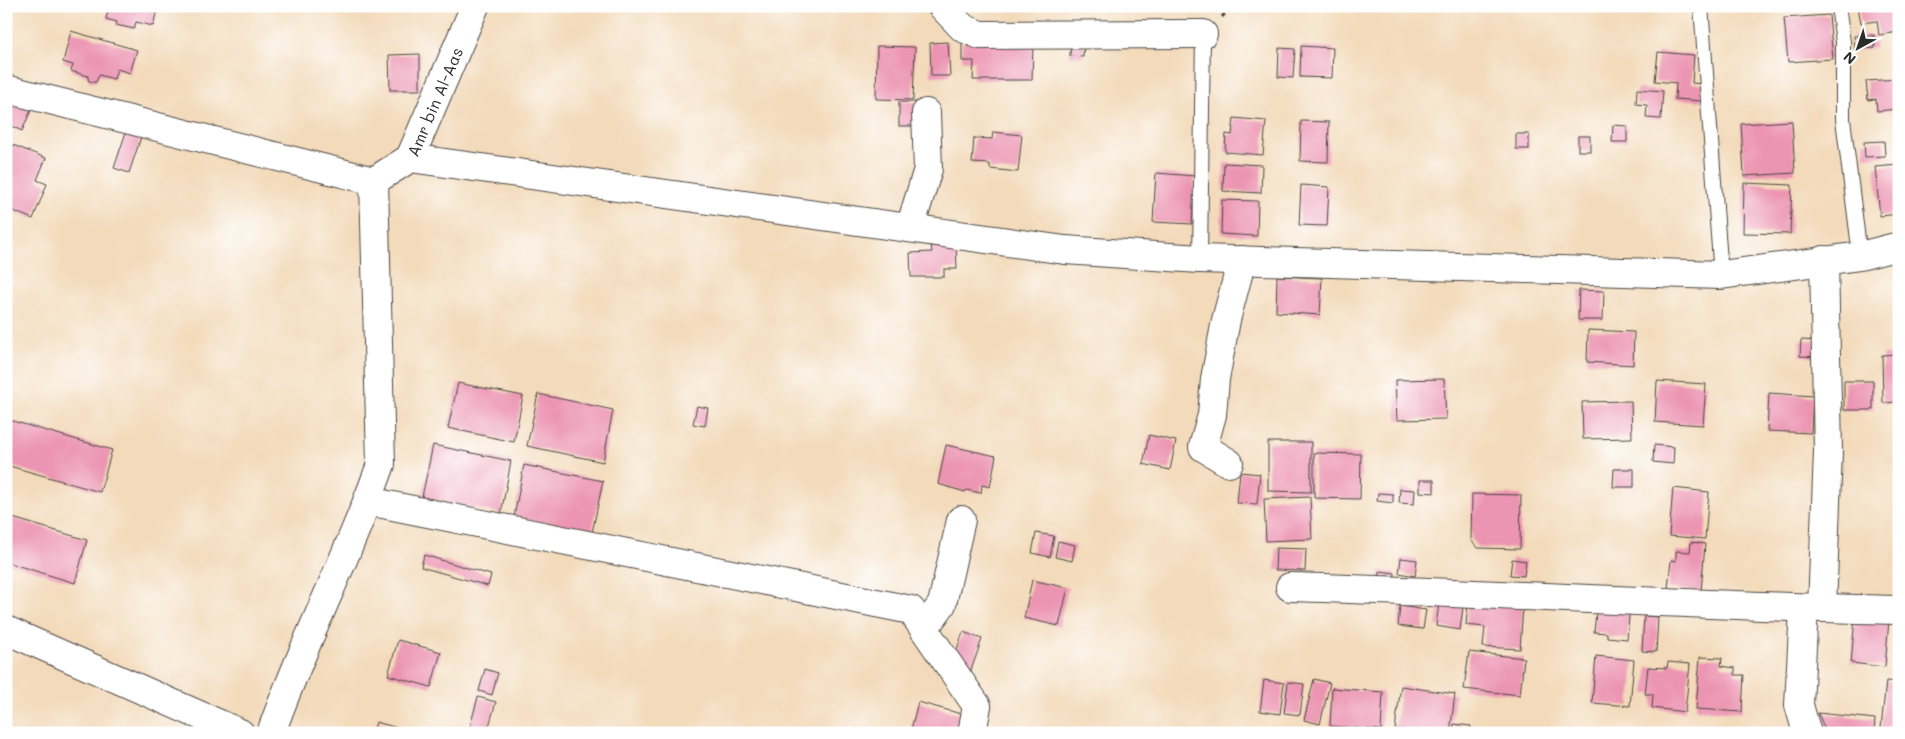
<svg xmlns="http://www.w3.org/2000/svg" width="1905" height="739" font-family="Mali,sans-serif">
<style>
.building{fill:#ec95b2}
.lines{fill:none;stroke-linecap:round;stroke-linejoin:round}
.lane-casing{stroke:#494540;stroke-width:16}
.street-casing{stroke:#494540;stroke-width:30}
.path{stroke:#494540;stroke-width:3;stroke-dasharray:4 4;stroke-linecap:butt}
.lane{stroke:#fff;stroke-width:14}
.street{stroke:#fff;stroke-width:28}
.labels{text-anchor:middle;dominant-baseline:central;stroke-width:4;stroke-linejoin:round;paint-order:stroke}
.street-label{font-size:16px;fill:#2b2b2b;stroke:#fff}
</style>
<rect width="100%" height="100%" fill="#fff"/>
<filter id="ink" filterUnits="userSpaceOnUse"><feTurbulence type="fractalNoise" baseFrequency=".02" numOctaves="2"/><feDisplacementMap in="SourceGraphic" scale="10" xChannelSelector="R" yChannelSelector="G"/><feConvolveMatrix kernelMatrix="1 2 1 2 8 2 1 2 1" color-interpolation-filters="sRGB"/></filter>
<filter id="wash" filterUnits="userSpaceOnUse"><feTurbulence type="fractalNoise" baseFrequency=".0096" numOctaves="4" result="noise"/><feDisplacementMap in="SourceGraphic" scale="20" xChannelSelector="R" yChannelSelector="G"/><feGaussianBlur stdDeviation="1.12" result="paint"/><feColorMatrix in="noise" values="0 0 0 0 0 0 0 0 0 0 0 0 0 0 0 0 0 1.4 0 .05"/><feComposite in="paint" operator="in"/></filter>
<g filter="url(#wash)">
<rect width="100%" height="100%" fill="#f3daba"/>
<g id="blocks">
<!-- building -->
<g class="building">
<polygon points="109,6 158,6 153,26 136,22 134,29 116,25 117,22 106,19"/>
<polygon points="1865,6 1899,6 1899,32 1879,35 1877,21 1861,23 1858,7"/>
<polygon points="1829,15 1833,59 1788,62 1784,18"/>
<polygon points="71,31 137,50 130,73 117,69 114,79 99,75 96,82 92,82 88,80 88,76 71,71 73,65 63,62"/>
<polygon points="1874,35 1875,48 1855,50 1854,36"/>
<polygon points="1071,41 1084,42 1083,57 1070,56"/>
<polygon points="948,42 950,76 931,76 930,43"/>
<polygon points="962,42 1033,42 1032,80 973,80 974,61 962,61"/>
<polygon points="877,46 915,47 913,100 876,99"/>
<polygon points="1301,46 1333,48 1332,78 1300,77"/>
<polygon points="1279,48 1295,49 1293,78 1278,77"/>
<polygon points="1658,52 1694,55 1692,83 1703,84 1702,101 1675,99 1676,83 1655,81"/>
<polygon points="420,54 420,90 390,90 389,55"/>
<polygon points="1899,79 1899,109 1877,111 1876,99 1868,100 1866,81"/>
<polygon points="1637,89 1663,91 1661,119 1646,118 1647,105 1636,104"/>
<polygon points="16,101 32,108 22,131 7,124"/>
<rect x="899" y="102" width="18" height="24"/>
<polygon points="1234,118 1266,121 1263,155 1225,152 1226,134 1232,135"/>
<polygon points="1301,121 1329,122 1328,162 1300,161"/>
<polygon points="1792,121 1795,173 1744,176 1741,124"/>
<polygon points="1613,125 1627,126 1627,142 1612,142"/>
<polygon points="126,132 141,137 129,173 114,168"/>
<polygon points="993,132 1022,135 1018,172 990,169 990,164 972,163 974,138 992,139"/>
<rect x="1516" y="134" width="13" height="15"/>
<rect x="1578" y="136" width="12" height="15"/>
<polygon points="1884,141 1885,156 1865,157 1864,142"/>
<polygon points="13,145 46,158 37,180 47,184 33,219 6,208 6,162"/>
<polygon points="1224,163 1262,165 1261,193 1223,191"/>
<polygon points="1899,165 1899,214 1880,216 1875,167"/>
<polygon points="1156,173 1195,176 1192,224 1153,222"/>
<polygon points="1744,183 1792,185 1790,234 1743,233"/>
<polygon points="1301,185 1329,187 1327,226 1299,225"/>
<polygon points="1222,200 1258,201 1257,236 1221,234"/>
<polygon points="956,244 957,269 944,269 944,277 911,277 910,253 932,252 931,245"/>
<polygon points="1277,276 1322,278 1320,315 1276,312"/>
<polygon points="1579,290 1604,291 1603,320 1578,320"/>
<polygon points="1588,330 1634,332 1633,365 1587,362"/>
<polygon points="1801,340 1817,341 1816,357 1800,356"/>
<polygon points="1899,354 1899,402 1883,403 1882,355"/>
<polygon points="1444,379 1446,419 1397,420 1395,380"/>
<polygon points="1657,381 1706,384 1703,425 1655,422"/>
<rect x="1844" y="381" width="29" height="29"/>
<polygon points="458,383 523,396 514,442 448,428"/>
<polygon points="1769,393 1813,396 1811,433 1767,431"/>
<polygon points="538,394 613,410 603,462 527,446"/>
<polygon points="1631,401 1632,438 1583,439 1582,402"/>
<polygon points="697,406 708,408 705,426 693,424"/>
<polygon points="6,419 112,450 100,492 6,465"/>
<polygon points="1149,435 1176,441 1170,470 1143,464"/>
<polygon points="1268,442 1311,442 1311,492 1268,491"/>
<polygon points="433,445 511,461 501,514 422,497"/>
<polygon points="946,445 996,456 990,487 982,485 981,493 966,490 965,492 938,484"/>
<polygon points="1654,445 1674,447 1673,464 1653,462"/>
<polygon points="1314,453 1361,454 1360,499 1314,498"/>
<polygon points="524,465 603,481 592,533 514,517"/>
<polygon points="1614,469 1634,469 1634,487 1613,487"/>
<polygon points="1240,472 1260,474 1257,504 1237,503"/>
<polygon points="1420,480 1434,480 1434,493 1420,492"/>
<polygon points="1673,488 1709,492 1705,539 1669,536"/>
<polygon points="1400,489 1415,490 1414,504 1399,503"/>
<polygon points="1378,493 1393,494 1393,503 1377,501"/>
<polygon points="1472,494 1521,495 1520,549 1478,548 1471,540"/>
<polygon points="1310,497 1312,539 1266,541 1264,499"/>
<polygon points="6,516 87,540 75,583 6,562"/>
<polygon points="1036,533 1054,536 1050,557 1032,553"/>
<polygon points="1058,541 1075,545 1072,561 1055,557"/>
<polygon points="1691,542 1705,544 1701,592 1668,588 1671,560 1676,561 1676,551 1690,552"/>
<polygon points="1276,548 1306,549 1305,571 1275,570"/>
<polygon points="424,555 491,575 488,586 421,567"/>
<polygon points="1401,558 1417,560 1415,576 1399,573"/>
<polygon points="1512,559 1526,561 1524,576 1510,575"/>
<polygon points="1380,571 1395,573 1394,584 1379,582"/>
<polygon points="1032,580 1068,588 1059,626 1024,618"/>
<polygon points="1440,596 1464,600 1460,630 1436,626"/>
<polygon points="1468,603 1523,607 1520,649 1483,647 1485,627 1466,625"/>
<polygon points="1597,603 1630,606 1627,639 1607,637 1607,633 1594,632"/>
<polygon points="1400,606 1426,610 1423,629 1398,626"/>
<polygon points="1644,616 1658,617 1656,652 1642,651"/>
<polygon points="1855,617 1889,620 1885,667 1851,663"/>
<polygon points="963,632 982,639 970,673 951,666"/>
<polygon points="398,640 441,652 431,687 388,675"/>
<polygon points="1469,652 1524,658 1520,695 1464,689"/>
<polygon points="1596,656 1634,660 1630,706 1592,703"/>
<polygon points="1700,657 1722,658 1721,666 1735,668 1735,675 1744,675 1742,712 1696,709"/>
<polygon points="1668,662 1690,664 1685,712 1652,708 1653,694 1645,694 1648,667 1667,668"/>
<polygon points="485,669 498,673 492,695 479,691"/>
<polygon points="1314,679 1330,683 1320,724 1304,720"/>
<polygon points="1264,680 1284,683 1280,714 1260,711"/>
<polygon points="1886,681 1899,682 1899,730 1881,728"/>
<polygon points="1288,682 1304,684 1300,715 1284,713"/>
<polygon points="1401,686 1455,694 1450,733 1419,733 1395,729"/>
<polygon points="1332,688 1383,692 1381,730 1330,726"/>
<polygon points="478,697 496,702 487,733 469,730"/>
<polygon points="918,702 965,715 960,733 910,733"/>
<polygon points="1818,713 1875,719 1874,733 1825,730"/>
<polygon points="376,722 412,732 412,733 373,733"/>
<polygon points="1454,724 1471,726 1470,733 1453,733"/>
<polygon points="1308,727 1324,730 1324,733 1307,733"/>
<polygon points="1707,729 1734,731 1734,733 1707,733"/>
</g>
</g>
</g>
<g filter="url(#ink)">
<use href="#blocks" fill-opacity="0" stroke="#494540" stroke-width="1"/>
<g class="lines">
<defs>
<g id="lane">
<polyline points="1701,6 1721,275"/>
<polyline points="1838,6 1843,42 1843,119 1860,256"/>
<polyline points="1200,259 1203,34"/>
</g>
<g id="street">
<polyline points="942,6 963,28 980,35 1203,34"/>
<polyline points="6,89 374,181"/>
<polyline points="410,158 1065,250 1200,259 1721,275 1860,256 1899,246"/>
<path id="s1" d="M374 181 410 158 475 6"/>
<polyline points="910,228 928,169 926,113"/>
<polyline points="1229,463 1203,447 1212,415 1215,379 1226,320 1242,260"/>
<polyline points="368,501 911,610 977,706 972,733"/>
<path d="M1290 587C1493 593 1696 606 1899 610"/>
<polyline points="1804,608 1799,705 1807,733"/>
<polyline points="1822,608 1828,451 1824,260"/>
<polyline points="924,629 942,604 961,520"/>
<polyline points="6,630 240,733"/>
<path d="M271 733C303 642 349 556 381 464L374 181"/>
</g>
</defs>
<!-- lane casing -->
<use href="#lane" class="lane-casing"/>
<!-- street casing -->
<use href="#street" class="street-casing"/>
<!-- path -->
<polyline class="path" points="1222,17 1232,6"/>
<!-- lane -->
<use href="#lane" class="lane"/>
<!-- street -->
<use href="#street" class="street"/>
</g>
</g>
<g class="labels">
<!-- street labels -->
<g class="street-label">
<text stroke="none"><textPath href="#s1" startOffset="104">Amr bin Al-Aas</textPath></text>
</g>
</g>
<!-- margin -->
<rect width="1905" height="739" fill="none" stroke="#fff" stroke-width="25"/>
<!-- north arrow -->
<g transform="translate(1858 48) rotate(220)" stroke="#ffffff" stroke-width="4" paint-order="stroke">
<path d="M0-4L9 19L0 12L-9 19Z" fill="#2b2b2b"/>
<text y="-8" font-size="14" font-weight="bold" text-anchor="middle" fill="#2b2b2b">N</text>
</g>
</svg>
